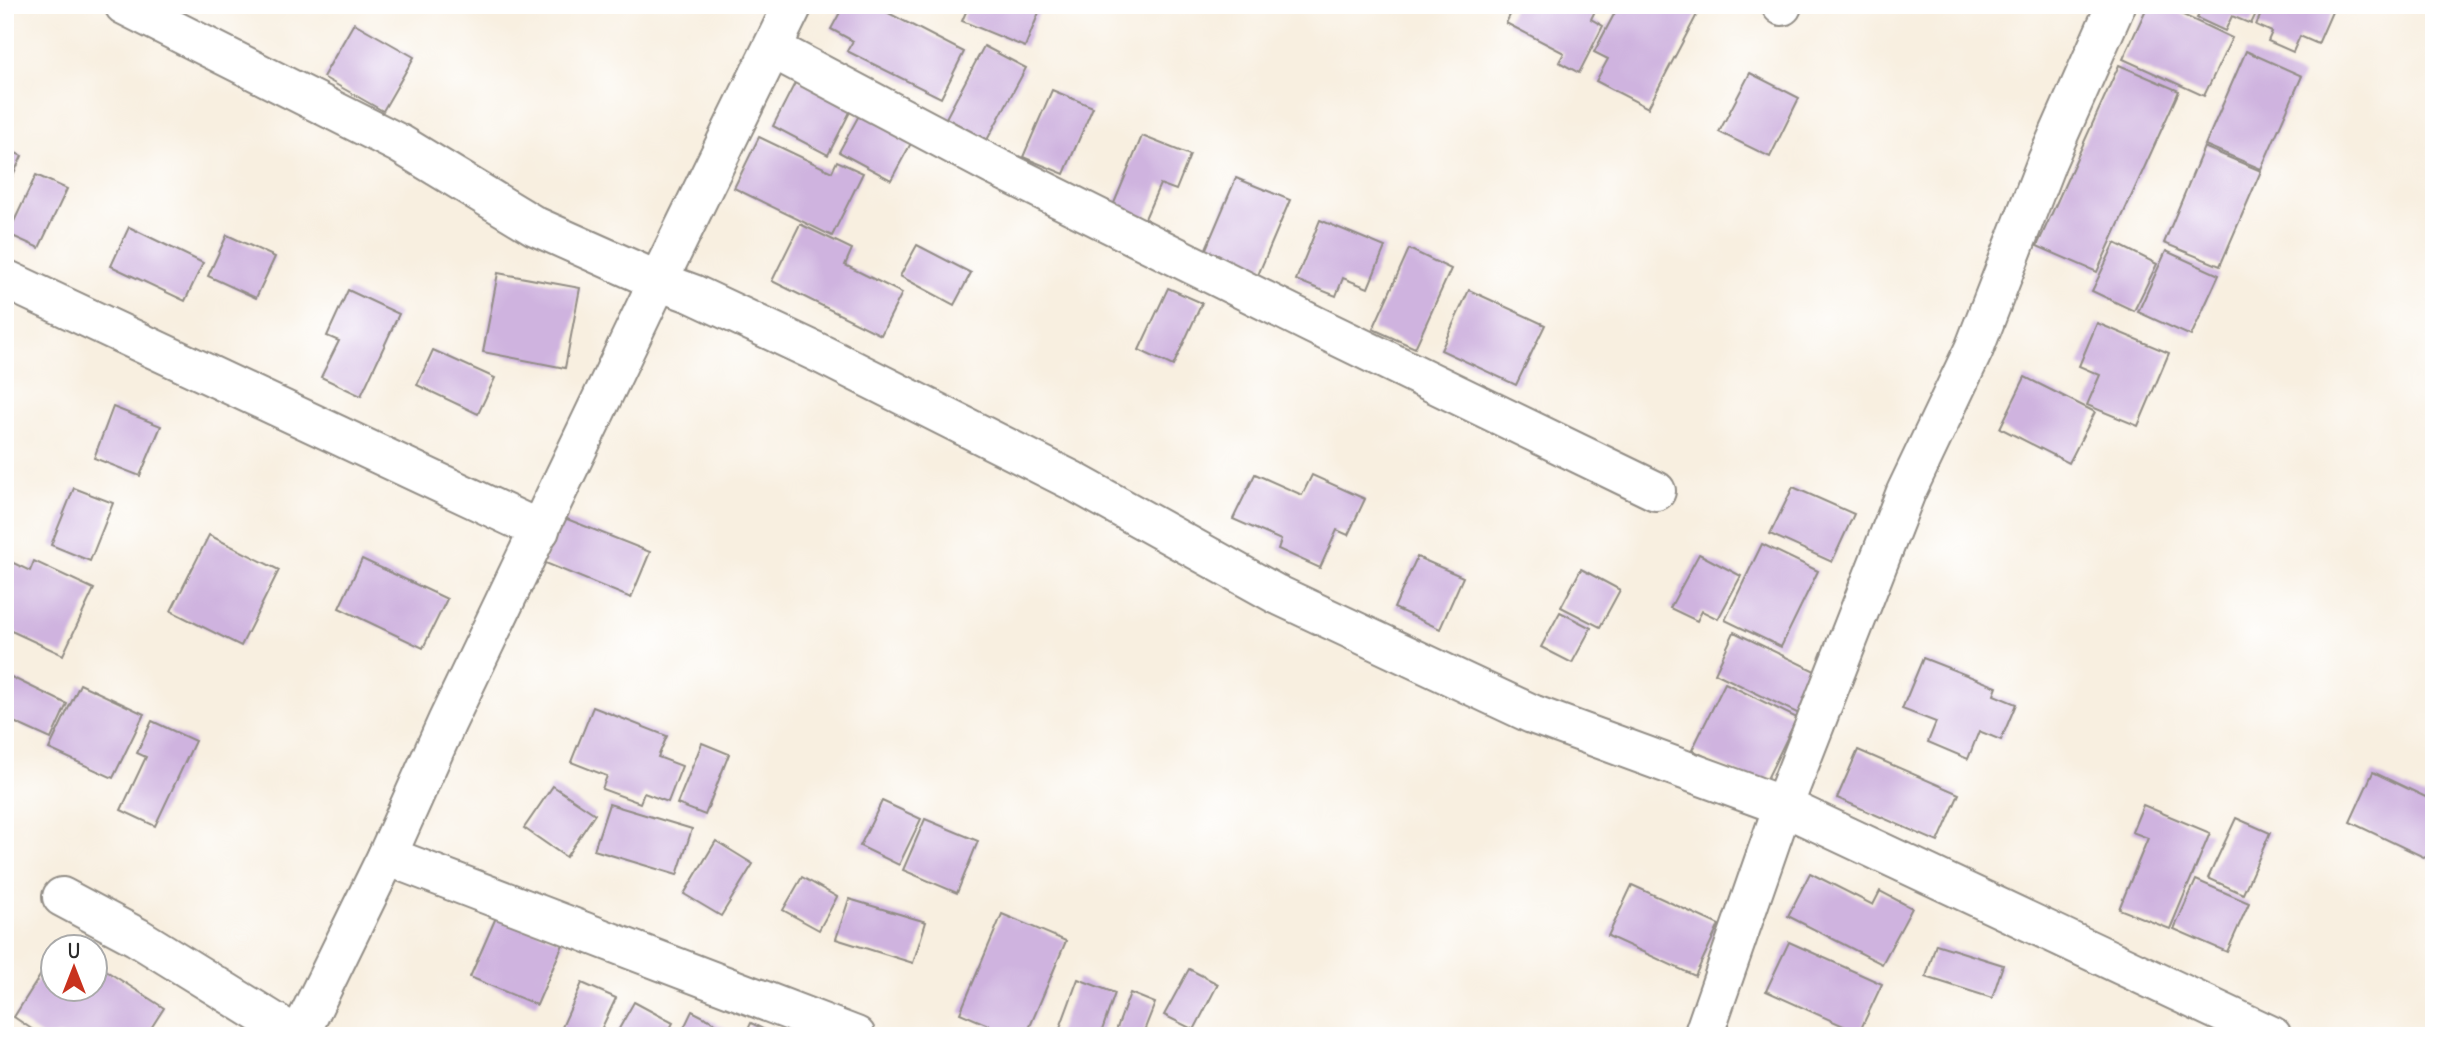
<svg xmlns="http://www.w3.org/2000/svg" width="2439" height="1041" font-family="Delius,sans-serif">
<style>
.building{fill:#cfb3df}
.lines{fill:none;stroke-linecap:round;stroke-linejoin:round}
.minor-casing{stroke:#928d86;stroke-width:42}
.minor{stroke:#fff;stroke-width:38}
</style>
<rect width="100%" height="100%" fill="#fff"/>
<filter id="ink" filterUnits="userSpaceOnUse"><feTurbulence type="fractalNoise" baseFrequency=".0143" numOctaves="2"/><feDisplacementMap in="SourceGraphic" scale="14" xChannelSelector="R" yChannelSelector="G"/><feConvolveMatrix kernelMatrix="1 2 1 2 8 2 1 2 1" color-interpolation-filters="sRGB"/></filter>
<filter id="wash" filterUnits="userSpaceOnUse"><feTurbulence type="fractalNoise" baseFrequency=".00686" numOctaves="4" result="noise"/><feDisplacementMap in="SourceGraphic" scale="28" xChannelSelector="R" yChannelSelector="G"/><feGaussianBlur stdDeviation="1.57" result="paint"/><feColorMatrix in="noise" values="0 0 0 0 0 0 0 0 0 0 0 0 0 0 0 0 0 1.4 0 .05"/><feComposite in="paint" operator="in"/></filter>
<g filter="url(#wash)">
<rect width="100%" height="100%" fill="#f8efe0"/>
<g id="blocks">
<!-- building -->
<g class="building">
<polygon points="844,5 873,5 964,52 941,98 847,51 853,41 831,29"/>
<polygon points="969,5 1042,5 1025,47 962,21"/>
<polygon points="1515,5 1598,5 1591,19 1603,26 1579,73 1559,62 1564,53 1506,23"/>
<polygon points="1619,5 1702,5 1648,108 1596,81 1608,59 1594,52"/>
<polygon points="2148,5 2162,5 2232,38 2204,96 2123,59"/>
<polygon points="2204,5 2260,5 2251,24 2232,16 2225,31 2197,18"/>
<polygon points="2265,5 2335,5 2318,44 2300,36 2293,52 2268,41 2272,32 2256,25"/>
<polygon points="354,23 414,57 383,111 323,77"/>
<polygon points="984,46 1026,68 987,140 946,118"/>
<polygon points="2246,51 2302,76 2261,169 2205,145"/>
<polygon points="2119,65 2179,91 2097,272 2037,246"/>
<polygon points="1750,73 1799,98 1770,157 1719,132"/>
<polygon points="797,79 852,108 828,155 773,126"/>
<polygon points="1052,90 1093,107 1064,174 1023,157"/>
<polygon points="863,108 915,136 891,180 839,152"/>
<polygon points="1142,136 1190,155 1176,190 1160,184 1144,221 1112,208"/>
<polygon points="759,137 832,172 837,161 863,173 832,236 734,188"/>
<polygon points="2204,147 2261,171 2220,266 2164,243"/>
<polygon points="5,148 22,156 5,192"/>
<polygon points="36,175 67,189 39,248 8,234"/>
<polygon points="1236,178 1290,200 1256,280 1202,258"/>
<polygon points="1320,220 1385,247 1368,288 1343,278 1336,296 1296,280"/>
<polygon points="800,224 852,249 845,265 902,293 881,335 772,281"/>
<polygon points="129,227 203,263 185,301 111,266"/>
<polygon points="227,235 275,257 256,298 208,276"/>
<polygon points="2115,243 2157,264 2134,311 2092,291"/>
<polygon points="917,245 971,273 954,305 900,276"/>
<polygon points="1409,249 1451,269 1415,348 1373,329"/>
<polygon points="2166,251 2219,275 2191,336 2138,312"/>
<polygon points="498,273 580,288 565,368 483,352"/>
<polygon points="1168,288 1202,303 1173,366 1139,350"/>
<polygon points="348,290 399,314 361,396 321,377 339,341 327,336"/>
<polygon points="1469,290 1545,325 1516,385 1441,350"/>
<polygon points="2097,323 2169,353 2138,426 2087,405 2100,375 2079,366"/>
<polygon points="433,350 495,378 478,414 417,385"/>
<polygon points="2025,377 2095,412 2069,463 2000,428"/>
<polygon points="113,407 161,426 140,476 94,458"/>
<polygon points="1255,474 1302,495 1312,475 1365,499 1348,535 1337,530 1320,568 1278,549 1281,540 1233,519"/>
<polygon points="1793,487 1854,514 1832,562 1770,534"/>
<polygon points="74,488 113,503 90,561 51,545"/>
<polygon points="562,517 650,552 631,598 543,562"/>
<polygon points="209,535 279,570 241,646 171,611"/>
<polygon points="1762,544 1818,571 1781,647 1725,620"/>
<polygon points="1699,554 1741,576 1718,619 1702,611 1697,621 1670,608"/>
<polygon points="1417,557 1463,577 1440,629 1394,608"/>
<polygon points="5,559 30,571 34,561 94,589 63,655 5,628"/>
<polygon points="362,559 447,599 423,648 339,608"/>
<polygon points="1581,569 1620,590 1600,627 1561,607"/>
<polygon points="1560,612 1591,628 1572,663 1541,647"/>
<polygon points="1734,632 1819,673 1799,714 1715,673"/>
<polygon points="1923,658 1997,687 1994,695 2016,704 2001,740 1979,731 1968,759 1928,742 1936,722 1902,709"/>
<polygon points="5,674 67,704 51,739 5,718"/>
<polygon points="1725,683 1797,718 1764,785 1692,750"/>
<polygon points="80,684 144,714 113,778 49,749"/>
<polygon points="593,707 667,736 658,757 682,766 668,802 644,793 640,803 602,789 607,776 571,762"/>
<polygon points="152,721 195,741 155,826 121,810 146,757 137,753"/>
<polygon points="702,743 729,754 705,815 677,804"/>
<polygon points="1858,750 1959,794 1938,842 1837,798"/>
<polygon points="2373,772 2434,801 2434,862 2350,822"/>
<polygon points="553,786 595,814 566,857 524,828"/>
<polygon points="882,801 921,819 899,865 860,846"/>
<polygon points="609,804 692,829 677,875 594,850"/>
<polygon points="2143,805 2210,833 2170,929 2119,909 2148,838 2132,832"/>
<polygon points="2236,818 2270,833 2243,894 2208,878"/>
<polygon points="925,819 978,841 957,893 903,870"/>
<polygon points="716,841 753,864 721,916 684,894"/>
<polygon points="1810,873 1873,905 1880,891 1912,908 1882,964 1788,916"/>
<polygon points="802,877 837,897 819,930 783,910"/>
<polygon points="2196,880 2249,903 2227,952 2174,929"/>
<polygon points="1632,885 1719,925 1695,976 1608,936"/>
<polygon points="849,899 926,922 913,963 836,939"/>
<polygon points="1002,914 1066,941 1026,1036 1014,1036 960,1013"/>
<polygon points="497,915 564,942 537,1005 470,977"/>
<polygon points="1789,942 1882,984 1859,1033 1766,991"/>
<polygon points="1936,944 2003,965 1992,998 1926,977"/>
<polygon points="52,957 52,988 94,988 94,963 164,1008 146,1036 42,1036 14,1017"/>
<polygon points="1189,969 1218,984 1194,1030 1164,1015"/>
<polygon points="1078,979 1115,993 1100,1036 1057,1036"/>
<polygon points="582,983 616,998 598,1036 558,1036"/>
<polygon points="1130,993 1155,1003 1142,1036 1114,1036"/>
<polygon points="634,1002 673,1023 666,1036 615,1036"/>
<polygon points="692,1011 735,1033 734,1036 680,1036"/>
<polygon points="751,1023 777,1036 745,1036"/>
</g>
</g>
</g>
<g filter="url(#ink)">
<use href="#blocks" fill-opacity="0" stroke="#928d86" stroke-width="2"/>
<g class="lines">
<defs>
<g id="minor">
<polyline points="124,5 400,144 535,226 658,281 693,294 823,355 1073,481 1276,594 1532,714 1783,806 2272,1036"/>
<polyline points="1781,5 1782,6"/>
<polyline points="773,49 992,165 1314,325 1656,491"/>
<polyline points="5,279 540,530"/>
<polyline points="387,856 856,1036"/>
<polyline points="62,897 137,937 297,1036"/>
<polyline points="299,1036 387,856 447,722 658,281 793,5"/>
<polyline points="1703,1036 1783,806 1906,492 1974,349 2047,161 2116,5"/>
</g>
</defs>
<!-- minor casing -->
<use href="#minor" class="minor-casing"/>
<!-- minor -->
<use href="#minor" class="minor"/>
</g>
</g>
<!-- margin -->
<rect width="2439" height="1041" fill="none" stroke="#fff" stroke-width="28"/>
<!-- north arrow -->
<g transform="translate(74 968)"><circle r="33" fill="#ffffff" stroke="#aaaaaa" stroke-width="2"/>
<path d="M0-5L12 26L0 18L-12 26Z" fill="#c8321e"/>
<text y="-10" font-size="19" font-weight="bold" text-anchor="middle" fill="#2b2b2b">U</text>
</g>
</svg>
